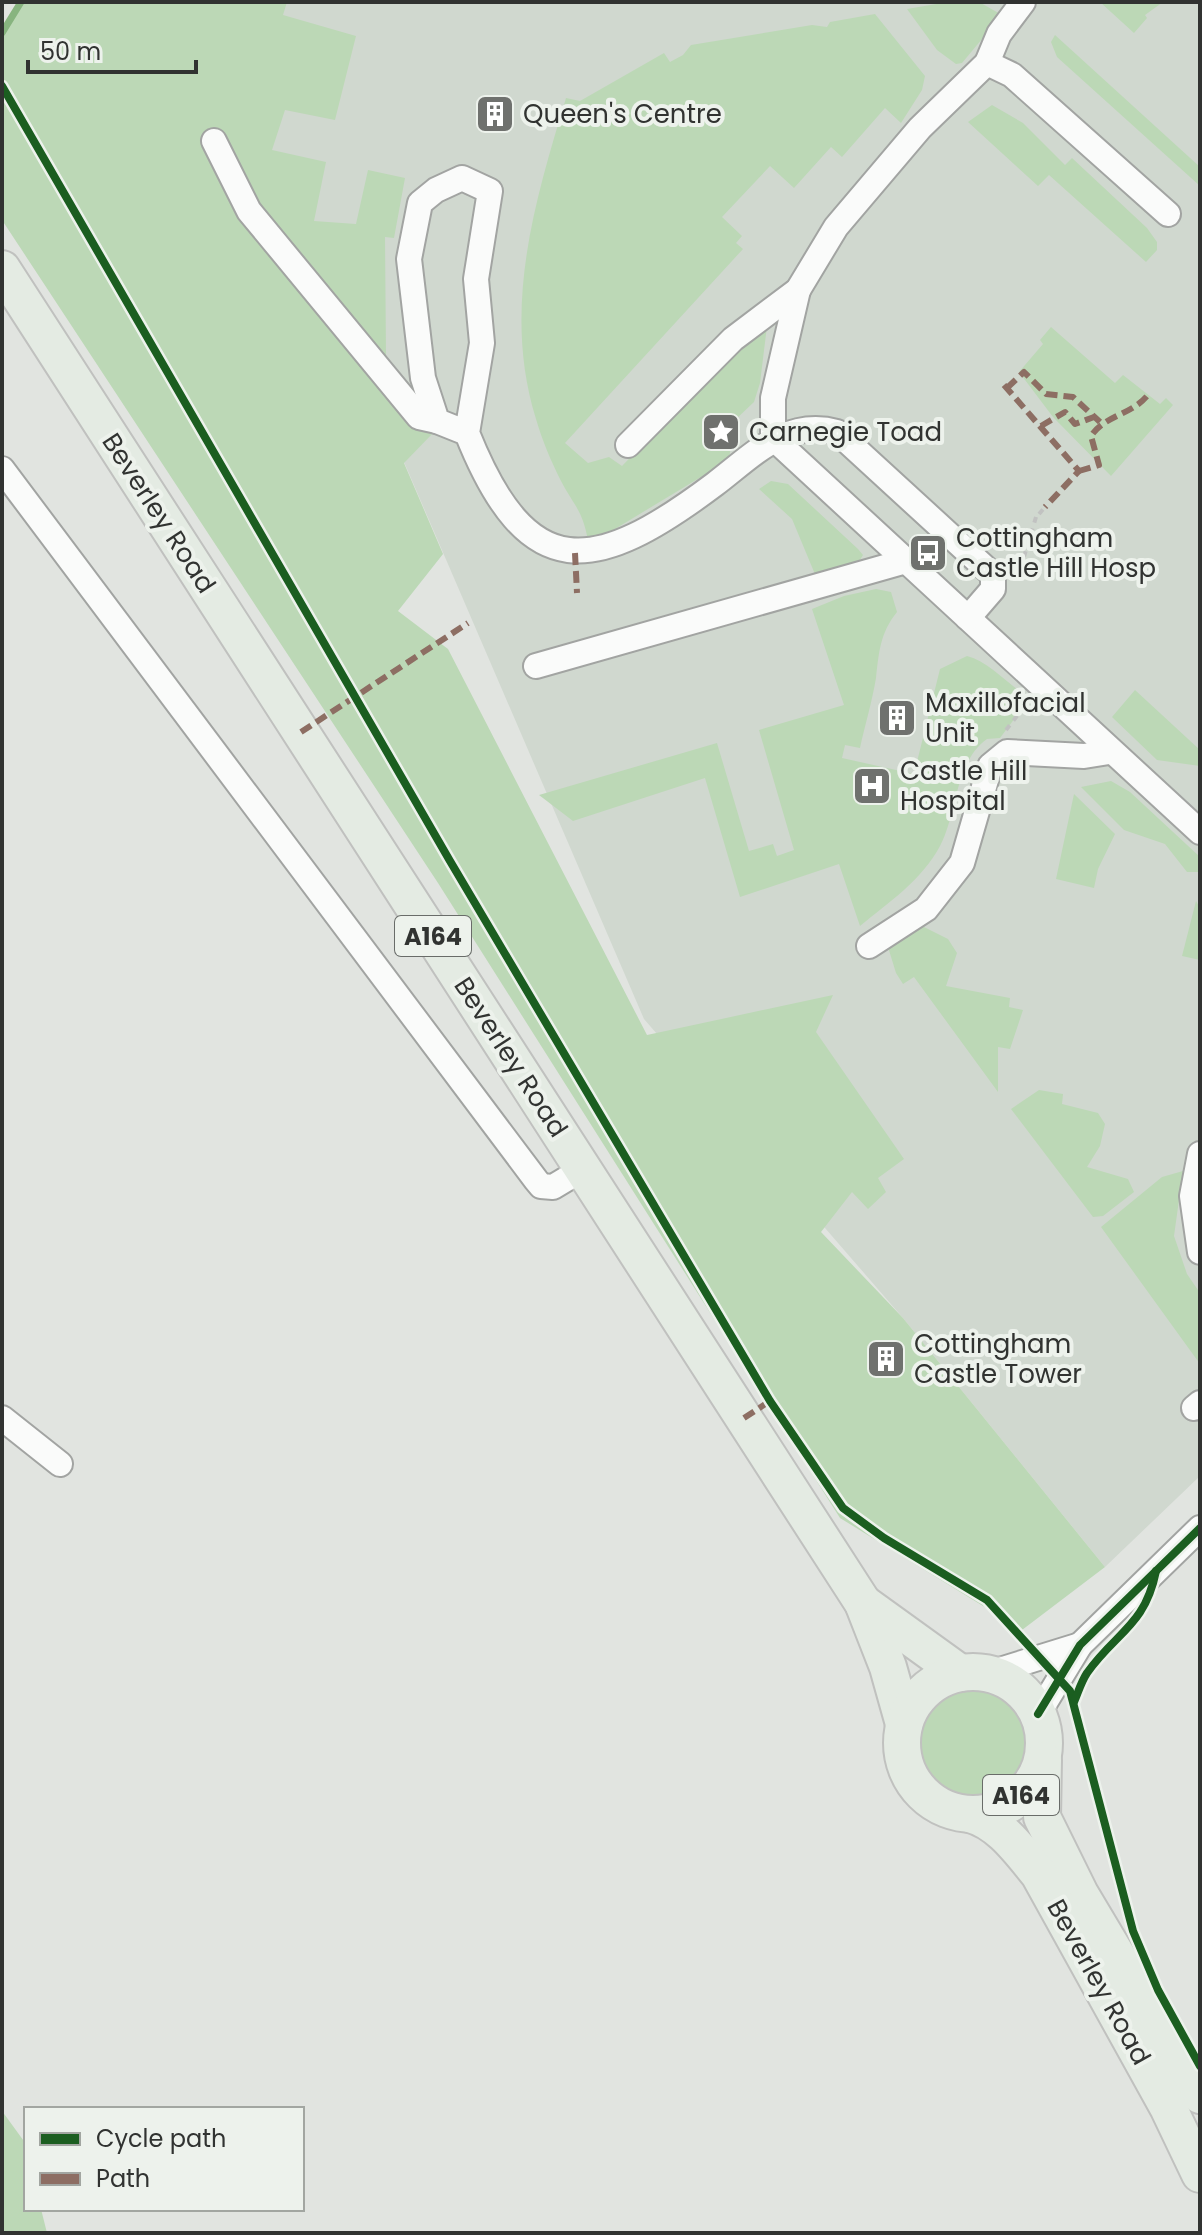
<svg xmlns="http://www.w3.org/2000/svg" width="1202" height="2235" font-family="Poppins,sans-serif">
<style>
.built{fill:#d0d8cf}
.green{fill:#bcd8b6}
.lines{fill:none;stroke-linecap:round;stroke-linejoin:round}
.stream{stroke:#87b47f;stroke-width:7}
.minor-casing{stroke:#a2a4a2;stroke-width:28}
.highway-casing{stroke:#c0c1bf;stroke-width:40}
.path{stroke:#c1c2c1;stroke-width:4;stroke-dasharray:6 6;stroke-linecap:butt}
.minor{stroke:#fafbfa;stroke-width:24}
.highway{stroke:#e4ebe3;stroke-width:36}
.quiet{stroke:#8d6e63;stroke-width:6;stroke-dasharray:12 6;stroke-linecap:butt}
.cycleway-casing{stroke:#edf2ec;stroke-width:13}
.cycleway{stroke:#1b5e20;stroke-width:8}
.labels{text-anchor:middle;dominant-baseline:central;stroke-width:8;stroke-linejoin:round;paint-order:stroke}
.shield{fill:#edf2ec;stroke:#696c69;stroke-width:2}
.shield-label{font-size:24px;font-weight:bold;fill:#313331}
.poi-label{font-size:26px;fill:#313331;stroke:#edf2ec;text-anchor:start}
.street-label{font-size:26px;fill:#313331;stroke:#edf2ec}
</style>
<rect width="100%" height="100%" fill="#e1e4e0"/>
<!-- built -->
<polygon class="built" points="52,2 1200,2 1200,1476 1105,1567 903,1318 644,1019 404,462"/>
<!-- green -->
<g class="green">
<polygon points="20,2 287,2 283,15 356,36 335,120 285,110 272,150 326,162 314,221 356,224 368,170 405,178 394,238 385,237 386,355 392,381 435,431 404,463 443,554 398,611 448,649 647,1035 833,995 816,1032 904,1159 878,1178 886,1192 868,1209 852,1192 821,1232 903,1318 1105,1567 1022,1630 840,1518 438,883 2,220 2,32"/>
<polygon points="948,2 979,2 1002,15 962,63 956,64 937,50 907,9"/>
<polygon points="1100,2 1163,2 1145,15 1147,18 1134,33"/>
<path d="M875 14 925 76 922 90 901 123 885 108 842 157 831 147 794 188 770 166 722 217 742 236 736 243 743 249 565 443 588 463 609 457 622 466 737 348 767 326 760 383 754 402 734 421 729 460 605 535 588 540C582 509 574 506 561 481 551 461 542 440 536 419 502 309 534 204 566 98L580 101 664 53 670 62 683 55 691 45 812 25 827 27 830 22Z"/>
<polygon points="1055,35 1200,167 1200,186 1057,57 1051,42"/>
<polygon points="992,105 1023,123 1065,165 1072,158 1147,228 1157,242 1157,250 1146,262 1049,175 1038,186 968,122"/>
<polygon points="1051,327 1115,383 1123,375 1160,404 1166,398 1173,405 1111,476 1053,417 1019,372 1043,344 1040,340"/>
<polygon points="771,481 788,484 858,549 863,555 858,563 817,579 792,519 759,489"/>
<path d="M876 589 891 592 897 612C880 633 879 652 876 678 872 702 865 725 860 748L845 745 842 758 914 774 940 669 967 656C990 662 1009 686 1030 698L1000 738 987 739C954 763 958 812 940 846 922 880 888 903 860 926L839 864 740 897 705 778 573 821 539 795 717 743 749 851 773 844 777 856 794 850 759 730 844 705 812 609 844 596Z"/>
<polygon points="1135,690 1200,750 1200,766 1157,760 1112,717"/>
<polygon points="1111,781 1130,792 1200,857 1200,872 1187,872 1165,844 1124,830 1081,787"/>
<polygon points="1074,794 1115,834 1098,869 1094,888 1056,879"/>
<polygon points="1196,901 1200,908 1200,960 1182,956"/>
<polygon points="920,925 948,939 957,953 946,986 1010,998 1009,1007 1023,1010 1010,1049 998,1047 998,1092 914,977 903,984 896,973 888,947"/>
<polygon points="1039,1090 1063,1094 1062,1104 1098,1113 1105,1124 1100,1146 1087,1167 1128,1179 1134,1192 1103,1216 1093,1217 1011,1109"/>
<polygon points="1183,1171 1174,1236 1187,1274 1200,1293 1200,1364 1101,1227 1162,1177"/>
<circle cx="972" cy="1742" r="53"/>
<polygon points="2,2111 26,2144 26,2209 41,2209 47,2233 2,2233"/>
</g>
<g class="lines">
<!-- stream -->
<polyline class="stream" points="2,33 21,2"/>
<defs>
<g id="minor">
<polyline points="987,63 1012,75 1168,214"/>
<polyline points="214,141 249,211 419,417 437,421"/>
<polyline points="798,290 773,398 773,438 1200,832"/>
<path d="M467 433 482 343 476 279 490 191 462 178 436 190 420 203 409 259 423 378 437 421 467 433C528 586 594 575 715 484 752 456 786 418 837 432L993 575V589L968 618"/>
<polyline points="628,445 733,339 798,290 836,227 920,128 987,63 999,34 1023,2"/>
<polyline points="2,469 536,1180 541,1186 553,1187 583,1169"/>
<polyline points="536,666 906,561"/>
<polyline points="869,946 926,909 962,863 990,766 1007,752 1084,756 1109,752"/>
<polyline points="1200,1154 1192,1196 1200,1252"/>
<polyline points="1194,1408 1200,1403"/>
<polyline points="2,1418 60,1464"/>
<polyline points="990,1673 1080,1645"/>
<polyline points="1038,1714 1080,1645 1200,1528"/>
</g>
<g id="highway">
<polyline points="2,269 863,1603 888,1667 904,1724"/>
<polyline points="863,1603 960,1673"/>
<circle cx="973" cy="1743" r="71"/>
<polyline points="1043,1760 1042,1817 1080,1894 1200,2095"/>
<path d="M970 1814C1000 1822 1020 1851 1039 1874L1168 2107 1200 2174"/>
</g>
</defs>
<!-- minor casing -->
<use href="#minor" class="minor-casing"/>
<!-- highway casing -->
<use href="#highway" class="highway-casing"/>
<!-- path -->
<g class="path">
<polyline points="1039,514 1045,507"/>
<polyline points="1017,580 1036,517"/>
<polyline points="1006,730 1028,702"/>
</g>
<!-- minor -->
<use href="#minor" class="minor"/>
<!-- highway -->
<use href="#highway" class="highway"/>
<!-- quiet -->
<g class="quiet">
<polyline points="1004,385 1079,471 1045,507"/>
<polyline points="1007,388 1024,372 1046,394 1073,397 1100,422"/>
<polyline points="1041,426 1065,412 1075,424 1094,417"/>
<path d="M1079 471 1099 465 1091 436C1105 415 1131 415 1147 396"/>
<polyline points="575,553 577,593"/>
<polyline points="301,732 468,623"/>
<polyline points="744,1418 770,1401"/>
</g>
<defs>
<g id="cycleway">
<polyline points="2,86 450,861 770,1401 843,1508 884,1538 987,1600 1070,1691 1133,1931 1158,1990 1200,2066"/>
<path d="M1074 1702C1078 1693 1081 1682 1087 1673 1116 1632 1145 1626 1156 1571"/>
<polyline points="1038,1714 1080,1645 1200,1528"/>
</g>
</defs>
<!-- cycleway casing -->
<use href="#cycleway" class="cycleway-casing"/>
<!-- cycleway -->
<use href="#cycleway" class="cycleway"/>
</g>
<!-- icons -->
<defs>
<symbol id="building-square" viewBox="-11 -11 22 22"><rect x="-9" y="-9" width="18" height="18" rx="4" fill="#6f716e" stroke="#edf2ec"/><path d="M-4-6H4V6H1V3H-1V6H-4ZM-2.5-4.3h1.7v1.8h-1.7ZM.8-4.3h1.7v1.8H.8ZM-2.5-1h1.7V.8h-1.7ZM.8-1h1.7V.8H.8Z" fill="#fff"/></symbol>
<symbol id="sight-square" viewBox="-11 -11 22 22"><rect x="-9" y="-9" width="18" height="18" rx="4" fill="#6f716e" stroke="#edf2ec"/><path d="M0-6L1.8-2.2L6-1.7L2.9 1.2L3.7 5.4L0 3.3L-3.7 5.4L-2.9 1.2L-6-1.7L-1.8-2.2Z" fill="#fff"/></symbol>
<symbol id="bus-square" viewBox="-11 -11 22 22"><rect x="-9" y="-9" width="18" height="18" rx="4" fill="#6f716e" stroke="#edf2ec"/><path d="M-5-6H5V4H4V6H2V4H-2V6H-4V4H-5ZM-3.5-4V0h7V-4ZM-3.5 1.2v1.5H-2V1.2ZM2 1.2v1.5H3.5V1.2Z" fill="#fff"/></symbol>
<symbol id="hospital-square" viewBox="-11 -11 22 22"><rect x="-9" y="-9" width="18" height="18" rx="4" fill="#6f716e" stroke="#edf2ec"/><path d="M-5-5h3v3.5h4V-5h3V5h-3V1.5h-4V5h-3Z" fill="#fff"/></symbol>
</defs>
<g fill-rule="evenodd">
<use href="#building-square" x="473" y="92" width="44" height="44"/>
<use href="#sight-square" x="699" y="410" width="44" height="44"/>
<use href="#bus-square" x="906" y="531" width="44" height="44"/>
<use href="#building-square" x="875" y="696" width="44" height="44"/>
<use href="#hospital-square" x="850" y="764" width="44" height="44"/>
<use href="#building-square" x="864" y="1337" width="44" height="44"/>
</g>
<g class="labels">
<!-- shield labels -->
<g class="shield">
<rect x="395" y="916" width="76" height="40" rx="6"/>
<rect x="983" y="1775" width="76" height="40" rx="6"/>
</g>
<g class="shield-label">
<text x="433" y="936">A164</text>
<text x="1021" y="1795">A164</text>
</g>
<!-- poi labels -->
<g class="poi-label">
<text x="523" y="114">Queen's Centre</text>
<text x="749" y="432">Carnegie Toad</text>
<text x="956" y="538">Cottingham<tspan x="956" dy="30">Castle Hill Hosp</tspan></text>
<text x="925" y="703">Maxillofacial<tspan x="925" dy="30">Unit</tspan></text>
<text x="900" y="771">Castle Hill<tspan x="900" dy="30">Hospital</tspan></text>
<text x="914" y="1344">Cottingham<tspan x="914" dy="30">Castle Tower</tspan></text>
</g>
<!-- street labels -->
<g class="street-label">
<text transform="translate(159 513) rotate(57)">Beverley Road</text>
<text transform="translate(511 1057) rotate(57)">Beverley Road</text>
<text transform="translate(1099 1982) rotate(61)">Beverley Road</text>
</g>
</g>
<!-- border -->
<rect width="1202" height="2235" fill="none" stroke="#313331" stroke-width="8"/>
<!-- legend -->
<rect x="24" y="2107" width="280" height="104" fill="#edf2ec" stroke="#a2a6a1" stroke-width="2"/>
<rect x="40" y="2133" width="40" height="12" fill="#1b5e20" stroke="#a2a6a1" stroke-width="2"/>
<text x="96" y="2147" font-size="24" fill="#313331">Cycle path</text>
<rect x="40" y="2173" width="40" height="12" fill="#8d6e63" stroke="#a2a6a1" stroke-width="2"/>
<text x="96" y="2187" font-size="24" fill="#313331">Path</text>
<!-- scale -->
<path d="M28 60v12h168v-12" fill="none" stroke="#313331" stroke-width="4"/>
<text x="40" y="60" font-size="24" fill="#313331" stroke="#edf2ec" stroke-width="6" paint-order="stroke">50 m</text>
</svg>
